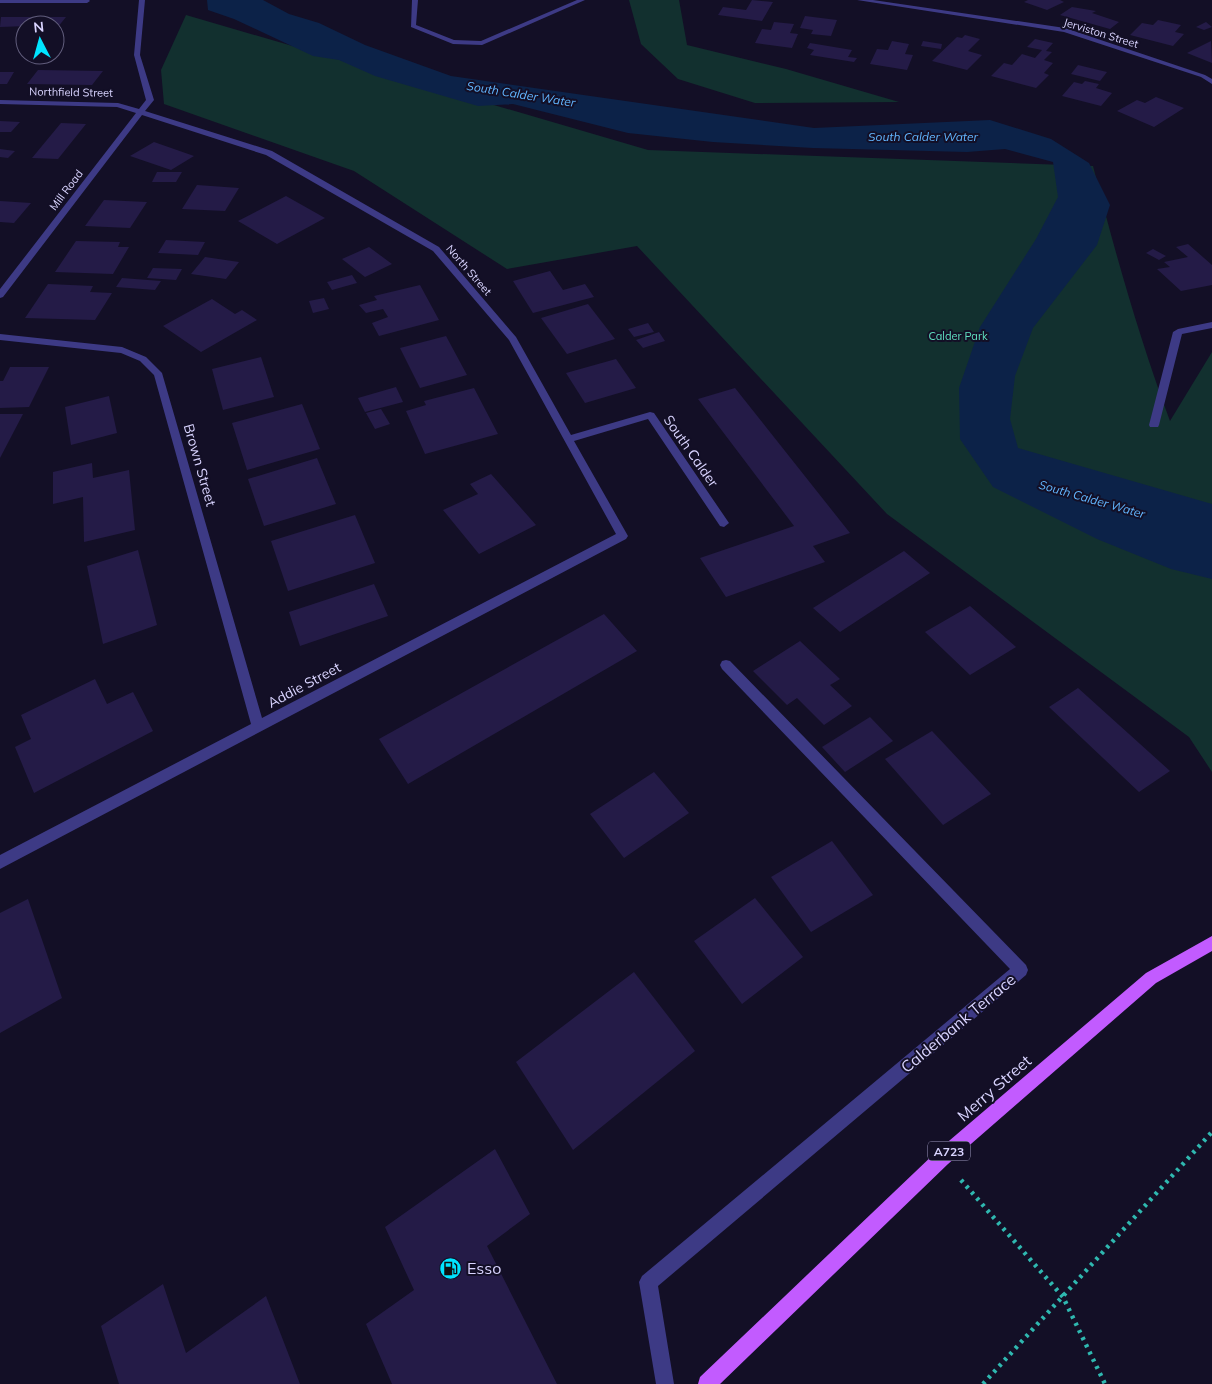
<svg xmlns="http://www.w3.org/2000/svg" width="1212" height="1384" font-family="Mulish,sans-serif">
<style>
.green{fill:#12302f}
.water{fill:#0c2248}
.building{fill:#241b47}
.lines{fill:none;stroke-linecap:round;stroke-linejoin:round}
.path{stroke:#2fb8b0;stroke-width:4.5;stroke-dasharray:3 5;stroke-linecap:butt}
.minor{fill:#3d3a85;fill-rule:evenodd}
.major{fill:#c25bff;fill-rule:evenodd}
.labels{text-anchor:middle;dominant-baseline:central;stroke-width:4;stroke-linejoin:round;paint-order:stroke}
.far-street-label{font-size:11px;fill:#d9d4ff;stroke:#130f26}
.far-park-label{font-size:11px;fill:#5fe0c0;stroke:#130f26}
.far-water-label{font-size:12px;font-style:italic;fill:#62b6ff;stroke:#130f26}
.shield{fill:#130f26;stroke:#9e99be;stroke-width:1}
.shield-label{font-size:12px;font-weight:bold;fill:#d9d4ff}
.street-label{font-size:14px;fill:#d9d4ff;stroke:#130f26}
.near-street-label{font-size:16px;fill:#d9d4ff;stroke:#130f26}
.near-poi-label{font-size:16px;fill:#d9d4ff;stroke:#130f26;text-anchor:start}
</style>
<rect width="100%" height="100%" fill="#130f26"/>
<!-- green -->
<g class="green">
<polygon points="629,0 679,0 687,45 786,69 899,102 755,103 678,79 641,44"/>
<path d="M186 15 648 150 1093 166C1115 253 1139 337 1170 421L1212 352V772L1189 737 887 514 637 246 507 269 354 171 164 104 161 70Z"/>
</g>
<!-- water -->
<polygon class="water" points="207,0 263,0 289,14 319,23 365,45 451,76 814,128 990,120 1051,139 1089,163 1110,205 1097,245 1033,328 1015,376 1010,419 1018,448 1212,504 1212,579 1171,569 1097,539 993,487 960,439 959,388 980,327 1036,239 1058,197 1053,162 1005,149 967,152 813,148 713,142 628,133 513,104 478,106 375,76 339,60 313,56 234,19 208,10"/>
<!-- building -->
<g class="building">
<polygon points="752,0 773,2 762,21 718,15 723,7 746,10"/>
<polygon points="1028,0 1060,0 1064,2 1047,10 1024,2"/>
<polygon points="1072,7 1096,11 1092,13 1119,22 1110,29 1060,15"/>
<polygon points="805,16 837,20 831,36 811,34 813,30 800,28"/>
<polygon points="1,17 66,17 57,28 55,28 55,25 0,27"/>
<polygon points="1158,20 1181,25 1175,32 1184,34 1173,46 1130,35 1142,23 1153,25"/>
<polygon points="774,22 794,24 790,33 798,34 792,48 755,43 762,29 771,30"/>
<polygon points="1206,22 1212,27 1204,30 1196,27"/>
<polygon points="965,35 980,39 968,51 982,55 967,70 932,61 957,37 962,38"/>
<polygon points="1035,39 1053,43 1046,51 1052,52 1044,60 1053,63 1044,73 1049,75 1036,88 991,76 1004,63 1012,65 1022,54 1035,58 1042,50 1027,47"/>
<polygon points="892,41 909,44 905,54 913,55 907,70 870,64 877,49 888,50"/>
<polygon points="923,41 942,44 941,49 921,46"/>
<polygon points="1211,41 1212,63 1187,53"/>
<polygon points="810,43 852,50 848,57 857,58 854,62 810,55 814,50 807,48"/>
<polygon points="1078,65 1107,72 1100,81 1071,74"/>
<polygon points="38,70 103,71 92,85 27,84"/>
<polygon points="0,72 14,72 7,84 0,84"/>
<polygon points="1085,81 1099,84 1096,88 1112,93 1101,106 1062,96 1074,82 1082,84"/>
<polygon points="1156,97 1184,108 1154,127 1117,111 1137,100 1145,103"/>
<polygon points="0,121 20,122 11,132 0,132"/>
<polygon points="61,123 86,124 58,159 32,158"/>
<polygon points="154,142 194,156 171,170 130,156"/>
<polygon points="0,149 15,151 8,158 0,157"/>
<polygon points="157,172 182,172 176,182 152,182"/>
<polygon points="197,185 239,188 225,211 182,209"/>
<polygon points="286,196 325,218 277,244 238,221"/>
<polygon points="104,200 147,202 130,228 85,226"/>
<polygon points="0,201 31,203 14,223 0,222"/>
<polygon points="166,240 205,242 198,255 158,253"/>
<polygon points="76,241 120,242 118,247 129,247 113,274 55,272"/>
<polygon points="1188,244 1212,265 1212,285 1181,291 1157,269 1170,267 1164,262 1188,257 1176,247"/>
<polygon points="369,247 392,264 365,277 342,259"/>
<polygon points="1153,249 1166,256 1159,260 1146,253"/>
<polygon points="205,257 239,262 226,279 191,274"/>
<polygon points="153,268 182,269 176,280 147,278"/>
<polygon points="550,271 563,290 585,284 594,297 533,313 513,281"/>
<polygon points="352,275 357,283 332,290 327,282"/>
<polygon points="122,278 161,281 155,290 116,287"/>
<polygon points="48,284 93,286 90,292 112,293 95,320 25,318"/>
<polygon points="420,285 439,320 379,336 372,323 388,317 383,309 366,313 359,305 377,300 374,296"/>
<polygon points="324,298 329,309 313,313 309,301"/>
<polygon points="212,299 235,314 242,310 257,320 201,352 163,326"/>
<polygon points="588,304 615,339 567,354 541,318"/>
<polygon points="648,323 654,332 634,337 628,329"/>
<polygon points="659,332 665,341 643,348 636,340"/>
<polygon points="446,336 467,375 420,388 400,348"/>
<polygon points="261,357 274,397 223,410 212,369"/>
<polygon points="616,359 636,388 585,403 566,373"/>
<polygon points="10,367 49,367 29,407 0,408 0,381 3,381"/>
<polygon points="396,387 403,402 365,412 358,398"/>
<polygon points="474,388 498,434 425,454 406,411 426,405 424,401"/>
<polygon points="735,388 850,533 813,546 825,562 726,597 700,558 794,526 698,399"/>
<polygon points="109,396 117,433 71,445 65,407"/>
<polygon points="302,404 320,449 247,470 232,423"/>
<polygon points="381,409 390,424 375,429 366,413"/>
<polygon points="0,414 23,414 0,458"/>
<polygon points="317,458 336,504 264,526 248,479"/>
<polygon points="92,463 93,478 129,470 135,530 84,542 83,497 53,504 53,472"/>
<polygon points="491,474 536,525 479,554 443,510 478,494 470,484"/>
<polygon points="355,515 375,563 288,591 271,541"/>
<polygon points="138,550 157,625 103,644 87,566"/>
<polygon points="904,551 930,573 840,632 813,608"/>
<polygon points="374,584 388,616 300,646 289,612"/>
<polygon points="970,606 1016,647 970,675 925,632"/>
<polygon points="604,614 637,651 408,784 379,739"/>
<polygon points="800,641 840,679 830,685 852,706 824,725 797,698 787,705 753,671"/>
<polygon points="95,679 107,704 133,692 153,731 34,793 15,747 31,739 21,715"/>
<polygon points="1078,688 1170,771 1139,792 1049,707"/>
<polygon points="870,717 893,741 845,772 822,747"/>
<polygon points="932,731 991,794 943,825 885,759"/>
<polygon points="654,772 689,813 624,858 590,814"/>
<polygon points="832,841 873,895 811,932 771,877"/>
<polygon points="755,898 803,957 742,1004 694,941"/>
<polygon points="28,899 62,998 0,1033 0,913"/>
<polygon points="634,972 695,1051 573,1150 516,1062"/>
<polygon points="495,1149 530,1214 487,1246 557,1384 392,1384 366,1324 414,1290 385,1227"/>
<polygon points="163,1284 186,1353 266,1296 300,1384 119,1384 101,1326"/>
</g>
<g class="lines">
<!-- path -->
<g class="path">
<polyline points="961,1180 1063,1297 1105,1384"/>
<polyline points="983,1384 1212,1132"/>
</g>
<!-- minor -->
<g class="minor">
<polygon points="0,0 89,0 90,1 87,3 0,3"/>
<polygon points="139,0 145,0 140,55 154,100 145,111 272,151 439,247 516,337 571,435 650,412 654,413 729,523 724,527 720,526 648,419 574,441 628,536 626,539 0,869 0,855 251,724 154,375 140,361 121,353 0,340 0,334 122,347 146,357 162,373 262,718 616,534 509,340 433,251 266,155 142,115 3,297 0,298 0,289 136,113 117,107 0,104 0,100 118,103 139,109 146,100 134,55"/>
<polygon points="412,0 418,0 416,25 454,40 481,41 577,0 585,0 482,45 453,44 411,27"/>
<polygon points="857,0 873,0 1065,28 1205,75 1212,79 1212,84 1201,77 1064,32"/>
<polygon points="1212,322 1212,328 1182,334 1159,425 1158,427 1150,427 1149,425 1173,332 1178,329"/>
<polygon points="726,660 730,661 1026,965 1028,970 1026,975 658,1286 674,1384 656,1384 639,1282 642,1276 1010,969 722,669 720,665 722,661"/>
</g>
<!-- major -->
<polygon class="major" points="1212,936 1212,951 1156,983 948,1164 720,1384 698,1384 700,1377 936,1152 1146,973"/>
</g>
<!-- icons -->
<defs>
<symbol id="fuel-disc" viewBox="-11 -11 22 22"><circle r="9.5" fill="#00e5ff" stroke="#130f26"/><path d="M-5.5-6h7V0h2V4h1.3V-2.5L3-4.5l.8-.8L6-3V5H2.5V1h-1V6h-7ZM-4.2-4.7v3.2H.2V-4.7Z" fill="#111"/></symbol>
</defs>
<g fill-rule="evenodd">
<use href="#fuel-disc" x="438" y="1256" width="25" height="25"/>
</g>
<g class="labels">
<!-- far-street labels -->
<g class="far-street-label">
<text transform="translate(1101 33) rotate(17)">Jerviston Street</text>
<text transform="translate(71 92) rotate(1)">Northfield Street</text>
<text transform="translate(66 190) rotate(-53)">Mill Road</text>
<text transform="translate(469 270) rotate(49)">North Street</text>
</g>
<!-- far-park labels -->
<g class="far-park-label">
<text x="958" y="336">Calder Park</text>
</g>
<!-- far-water labels -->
<g class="far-water-label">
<text transform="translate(521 94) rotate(9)">South Calder Water</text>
<text x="923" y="136">South Calder Water</text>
<text transform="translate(1092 499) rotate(16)">South Calder Water</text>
</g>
<!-- shield labels -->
<rect class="shield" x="928" y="1141.5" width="42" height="19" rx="4"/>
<g class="shield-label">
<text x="949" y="1151">A723</text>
</g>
<!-- street labels -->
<g class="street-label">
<text transform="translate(691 451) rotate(55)">South Calder</text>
<text transform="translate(200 465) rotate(74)">Brown Street</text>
<text transform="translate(304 685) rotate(-28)">Addie Street</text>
</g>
<!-- near-street labels -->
<g class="near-street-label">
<text transform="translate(958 1023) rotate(-40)">Calderbank Terrace</text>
<text transform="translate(994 1088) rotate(-41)">Merry Street</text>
</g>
<!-- near-poi labels -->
<g class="near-poi-label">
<text x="467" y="1268">Esso</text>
</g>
</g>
<!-- north arrow -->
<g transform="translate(40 40) rotate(354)"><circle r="24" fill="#130f26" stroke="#625e7d"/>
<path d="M0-4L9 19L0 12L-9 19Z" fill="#00e5ff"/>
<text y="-8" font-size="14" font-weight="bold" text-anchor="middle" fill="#d9d4ff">N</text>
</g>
</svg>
